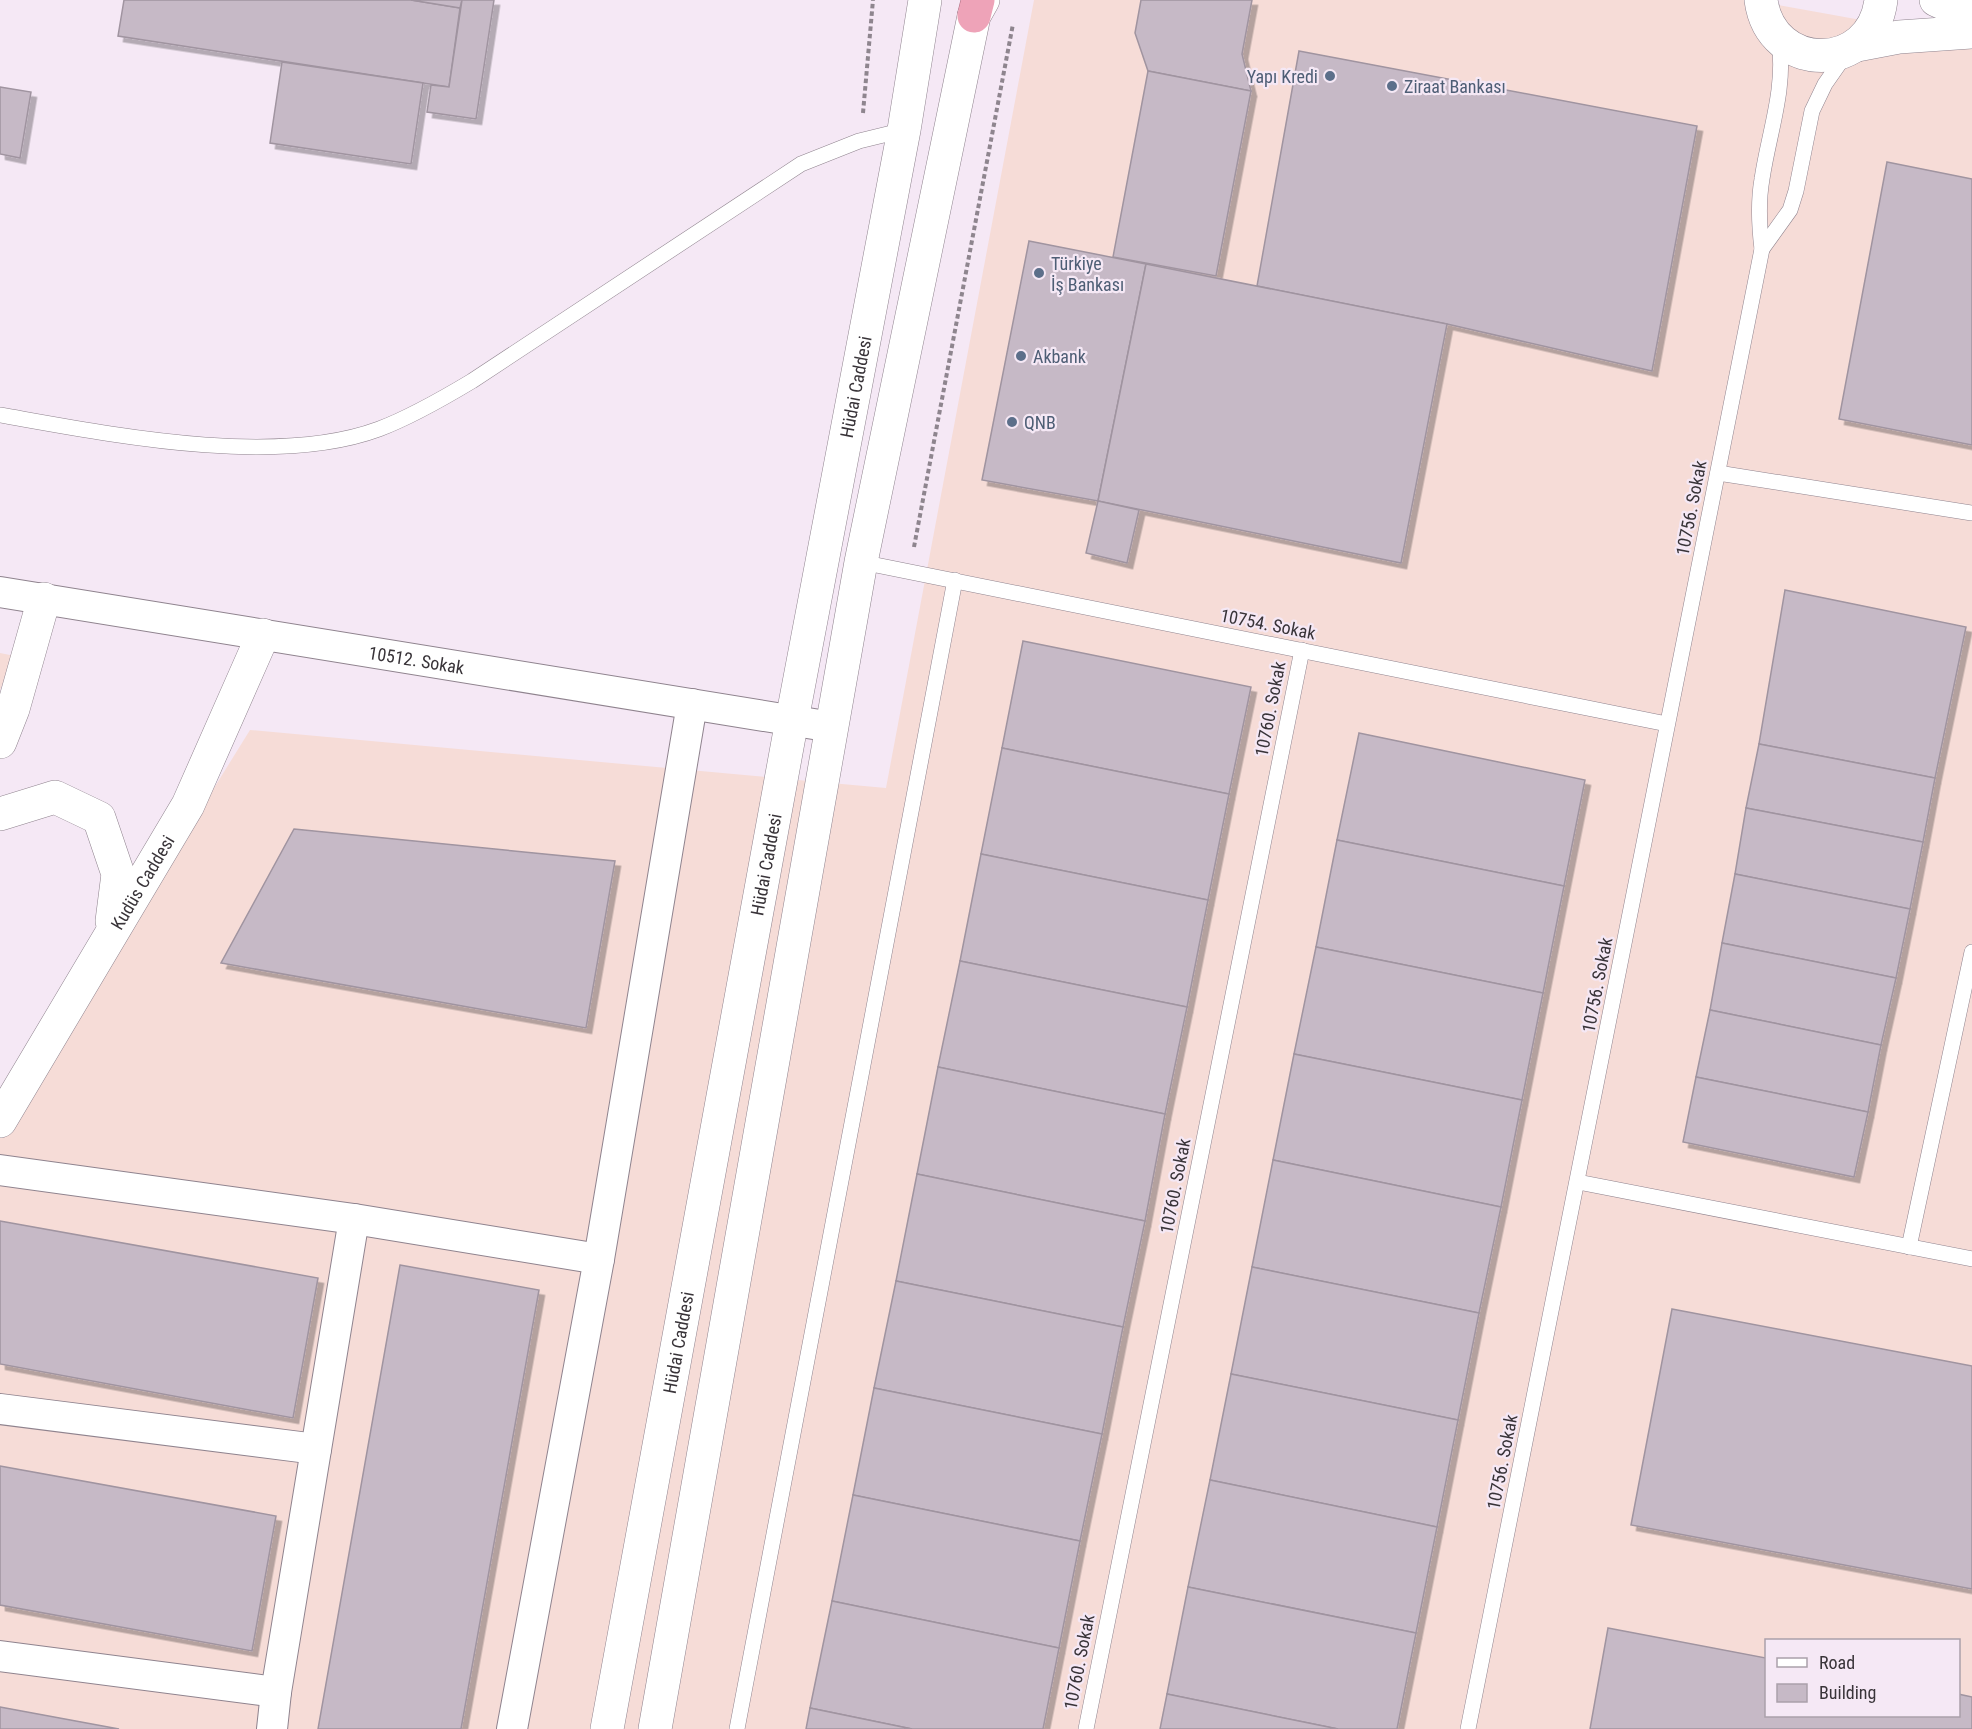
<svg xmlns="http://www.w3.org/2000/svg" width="1972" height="1729" font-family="'Roboto Condensed',sans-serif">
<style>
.industrial{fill:#f6dcd7;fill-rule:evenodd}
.building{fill:#c6b9c6;stroke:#a094a0;stroke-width:1.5;filter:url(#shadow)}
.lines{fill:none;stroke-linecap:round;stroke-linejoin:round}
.service-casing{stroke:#8f838e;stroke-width:16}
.minor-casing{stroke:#8f838e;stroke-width:32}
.tertiary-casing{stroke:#8f838e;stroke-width:34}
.trunk-casing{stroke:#ab6d80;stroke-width:34}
.path{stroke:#8e858e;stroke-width:4;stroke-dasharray:4.5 3;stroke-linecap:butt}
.service{stroke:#fff;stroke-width:15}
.minor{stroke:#fff;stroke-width:30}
.tertiary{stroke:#fff;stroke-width:33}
.trunk{stroke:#eea3b8;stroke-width:33}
.service-dot{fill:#5c6f8a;stroke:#f5e8f5;stroke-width:2}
.labels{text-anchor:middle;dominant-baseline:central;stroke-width:4.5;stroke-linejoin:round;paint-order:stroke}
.service-label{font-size:18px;fill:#4e5e75;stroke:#f5e8f5;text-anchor:start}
.street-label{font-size:18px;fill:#393439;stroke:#f5e8f5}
</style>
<defs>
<filter id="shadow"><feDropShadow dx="5.5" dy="5.5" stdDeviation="0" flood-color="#0004"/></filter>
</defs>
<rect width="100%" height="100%" fill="#f5e8f5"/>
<!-- industrial -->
<g class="industrial">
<path d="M1034 0H1750L1972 40V1729H0V1133L250 730 886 788ZM1766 1640H1958V1716H1766Z"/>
<polygon points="0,653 15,656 0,690"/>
</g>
<!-- building -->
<g class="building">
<polygon points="124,0 411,0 460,8 449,87 118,36"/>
<polygon points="411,0 462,0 460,8"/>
<polygon points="462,0 494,0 476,119 427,112 431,85 449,87"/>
<polygon points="1141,0 1252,0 1242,54 1251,91 1148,71 1135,33"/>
<polygon points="1299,51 1697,126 1652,371 1447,324 1257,286"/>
<polygon points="282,62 423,83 411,164 270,143"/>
<polygon points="1148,71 1251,91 1216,276 1113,257"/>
<polygon points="0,87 31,92 20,158 0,154"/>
<polygon points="1887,162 1972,179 1972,445 1839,419"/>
<polygon points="1029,241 1146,264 1098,501 982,480"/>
<polygon points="1146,264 1447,324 1401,563 1098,501"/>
<polygon points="1098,501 1139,510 1127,563 1086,553"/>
<polygon points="1785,590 1966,627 1935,778 1759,744"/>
<polygon points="1023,641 1251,687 1229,794 1002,748"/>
<polygon points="1359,733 1585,780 1564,886 1337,840"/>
<polygon points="1759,744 1935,778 1923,842 1746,808"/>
<polygon points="1002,748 1229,794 1208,900 981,854"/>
<polygon points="1746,808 1923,842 1910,909 1735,874"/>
<polygon points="294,829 615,861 586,1028 221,963"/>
<polygon points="1337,840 1564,886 1543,993 1316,947"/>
<polygon points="981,854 1208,900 1187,1007 960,961"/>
<polygon points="1735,874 1910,909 1896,978 1722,943"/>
<polygon points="1722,943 1896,978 1881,1045 1710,1010"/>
<polygon points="1316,947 1543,993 1522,1100 1294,1054"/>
<polygon points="960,961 1187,1007 1165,1114 938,1067"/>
<polygon points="1710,1010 1881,1045 1868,1112 1696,1077"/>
<polygon points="1294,1054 1522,1100 1501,1207 1273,1160"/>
<polygon points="938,1067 1165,1114 1145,1221 917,1174"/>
<polygon points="1696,1077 1868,1112 1854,1177 1683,1142"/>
<polygon points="1273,1160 1501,1207 1479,1313 1252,1267"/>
<polygon points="917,1174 1145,1221 1123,1327 896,1281"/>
<polygon points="0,1221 318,1278 293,1418 0,1364"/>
<polygon points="400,1265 539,1290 461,1729 318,1729"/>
<polygon points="1252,1267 1479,1313 1458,1420 1231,1374"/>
<polygon points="896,1281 1123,1327 1102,1434 874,1388"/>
<polygon points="1672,1309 1972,1366 1972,1589 1631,1525"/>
<polygon points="1231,1374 1458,1420 1437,1527 1210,1480"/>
<polygon points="874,1388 1102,1434 1080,1541 853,1495"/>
<polygon points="0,1466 276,1516 252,1651 0,1605"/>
<polygon points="1210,1480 1437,1527 1416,1633 1188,1587"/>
<polygon points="853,1495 1080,1541 1059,1648 832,1601"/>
<polygon points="1188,1587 1416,1633 1397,1729 1338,1729 1167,1694"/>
<polygon points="832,1601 1059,1648 1043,1729 912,1729 810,1708"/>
<polygon points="1608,1628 1766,1658 1766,1716 1958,1716 1958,1694 1972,1697 1972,1729 1590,1729"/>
<polygon points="1167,1694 1338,1729 1160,1729"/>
<polygon points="0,1707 119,1729 0,1729"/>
<polygon points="810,1708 912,1729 806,1729"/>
</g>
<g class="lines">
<defs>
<g id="service">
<polyline points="1762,249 1790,210 1796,191 1812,111 1825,84 1846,54"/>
<path d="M0 415C108 434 274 468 379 429 411 417 442 399 472 381L801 164 859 141 904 130"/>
<polyline points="1718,473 1972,513"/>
<polyline points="861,562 1667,724"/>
<polyline points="1578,1182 1972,1259"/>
<polyline points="1909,1247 1972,952"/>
<polyline points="737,1729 955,580"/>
<polyline points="1086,1729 1302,650"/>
<path d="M1468 1729 1762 249C1759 225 1758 202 1762 179 1769 132 1786 89 1779 41"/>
</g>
<g id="minor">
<path id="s1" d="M0 592 832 727"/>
<polyline points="0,1170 354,1219 599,1259"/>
<polyline points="0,1409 316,1449"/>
<polyline points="0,1656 276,1692"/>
<polyline points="272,1729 276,1692 354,1219"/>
<polyline points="512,1729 599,1259 692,704"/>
</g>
<g id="tertiary">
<path d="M1761 0C1771 74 1872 74 1881 0"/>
<polyline points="1936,0 1972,16"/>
<polyline points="1857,45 1899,37 1972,32"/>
<polyline points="0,742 13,709 44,599"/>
<polyline points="0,814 55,797 99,818 118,874 112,921"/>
<path id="s2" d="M0 1121 188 805 263 635"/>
<path id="s3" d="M607 1729 792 720 904 130 925 0"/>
<polyline points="655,1729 861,562 974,16 983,0"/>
</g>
<polyline id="trunk" points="974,16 978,0"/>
</defs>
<!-- service casing -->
<use href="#service" class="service-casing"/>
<!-- minor casing -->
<use href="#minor" class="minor-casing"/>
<!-- tertiary casing -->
<use href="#tertiary" class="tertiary-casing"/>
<!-- trunk casing -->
<use href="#trunk" class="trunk-casing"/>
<!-- path -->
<g class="path">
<polyline points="863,113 873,0"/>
<polyline points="914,547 1013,24"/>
</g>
<!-- service -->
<use href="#service" class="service"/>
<!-- minor -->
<use href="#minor" class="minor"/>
<!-- tertiary -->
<use href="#tertiary" class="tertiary"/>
<!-- trunk -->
<use href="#trunk" class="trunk"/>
</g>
<!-- markers -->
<g class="service-dot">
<circle cx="1330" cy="76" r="6"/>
<circle cx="1392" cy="86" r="6"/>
<circle cx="1039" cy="273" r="6"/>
<circle cx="1021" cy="356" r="6"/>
<circle cx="1012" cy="422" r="6"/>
</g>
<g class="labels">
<!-- service labels -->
<g class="service-label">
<text x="1318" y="76" text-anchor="end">Yapı Kredi</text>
<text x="1404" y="86">Ziraat Bankası</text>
<text x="1051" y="263">Türkiye<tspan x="1051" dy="21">İş Bankası</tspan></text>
<text x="1033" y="356">Akbank</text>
<text x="1024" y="422">QNB</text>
</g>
<!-- street labels -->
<g class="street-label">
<text stroke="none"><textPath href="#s3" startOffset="1365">Hüdai Caddesi</textPath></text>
<text transform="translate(1691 508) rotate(-79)">10756. Sokak</text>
<text transform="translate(1268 624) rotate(11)">10754. Sokak</text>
<text stroke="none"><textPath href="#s1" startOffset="422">10512. Sokak</textPath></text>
<text transform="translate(1270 709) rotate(-79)">10760. Sokak</text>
<text stroke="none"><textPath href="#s3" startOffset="879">Hüdai Caddesi</textPath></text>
<text stroke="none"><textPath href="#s2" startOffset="278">Kudüs Caddesi</textPath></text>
<text transform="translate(1597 985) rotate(-79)">10756. Sokak</text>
<text transform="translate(1175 1186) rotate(-79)">10760. Sokak</text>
<text stroke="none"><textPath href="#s3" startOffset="393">Hüdai Caddesi</textPath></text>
<text transform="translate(1502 1462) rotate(-79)">10756. Sokak</text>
<text transform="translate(1079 1662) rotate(-79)">10760. Sokak</text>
</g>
</g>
<!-- legend -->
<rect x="1765" y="1639" width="195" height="78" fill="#f5e8f5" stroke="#aaa0aa" stroke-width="1.5"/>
<rect x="1777" y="1658" width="30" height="9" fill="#ffffff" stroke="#aaa0aa" stroke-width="1.5"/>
<text x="1819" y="1669" font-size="18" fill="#393439">Road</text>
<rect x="1777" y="1684" width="30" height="18" fill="#c6b9c6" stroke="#aaa0aa" stroke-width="1.5"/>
<text x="1819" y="1699" font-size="18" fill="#393439">Building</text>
</svg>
